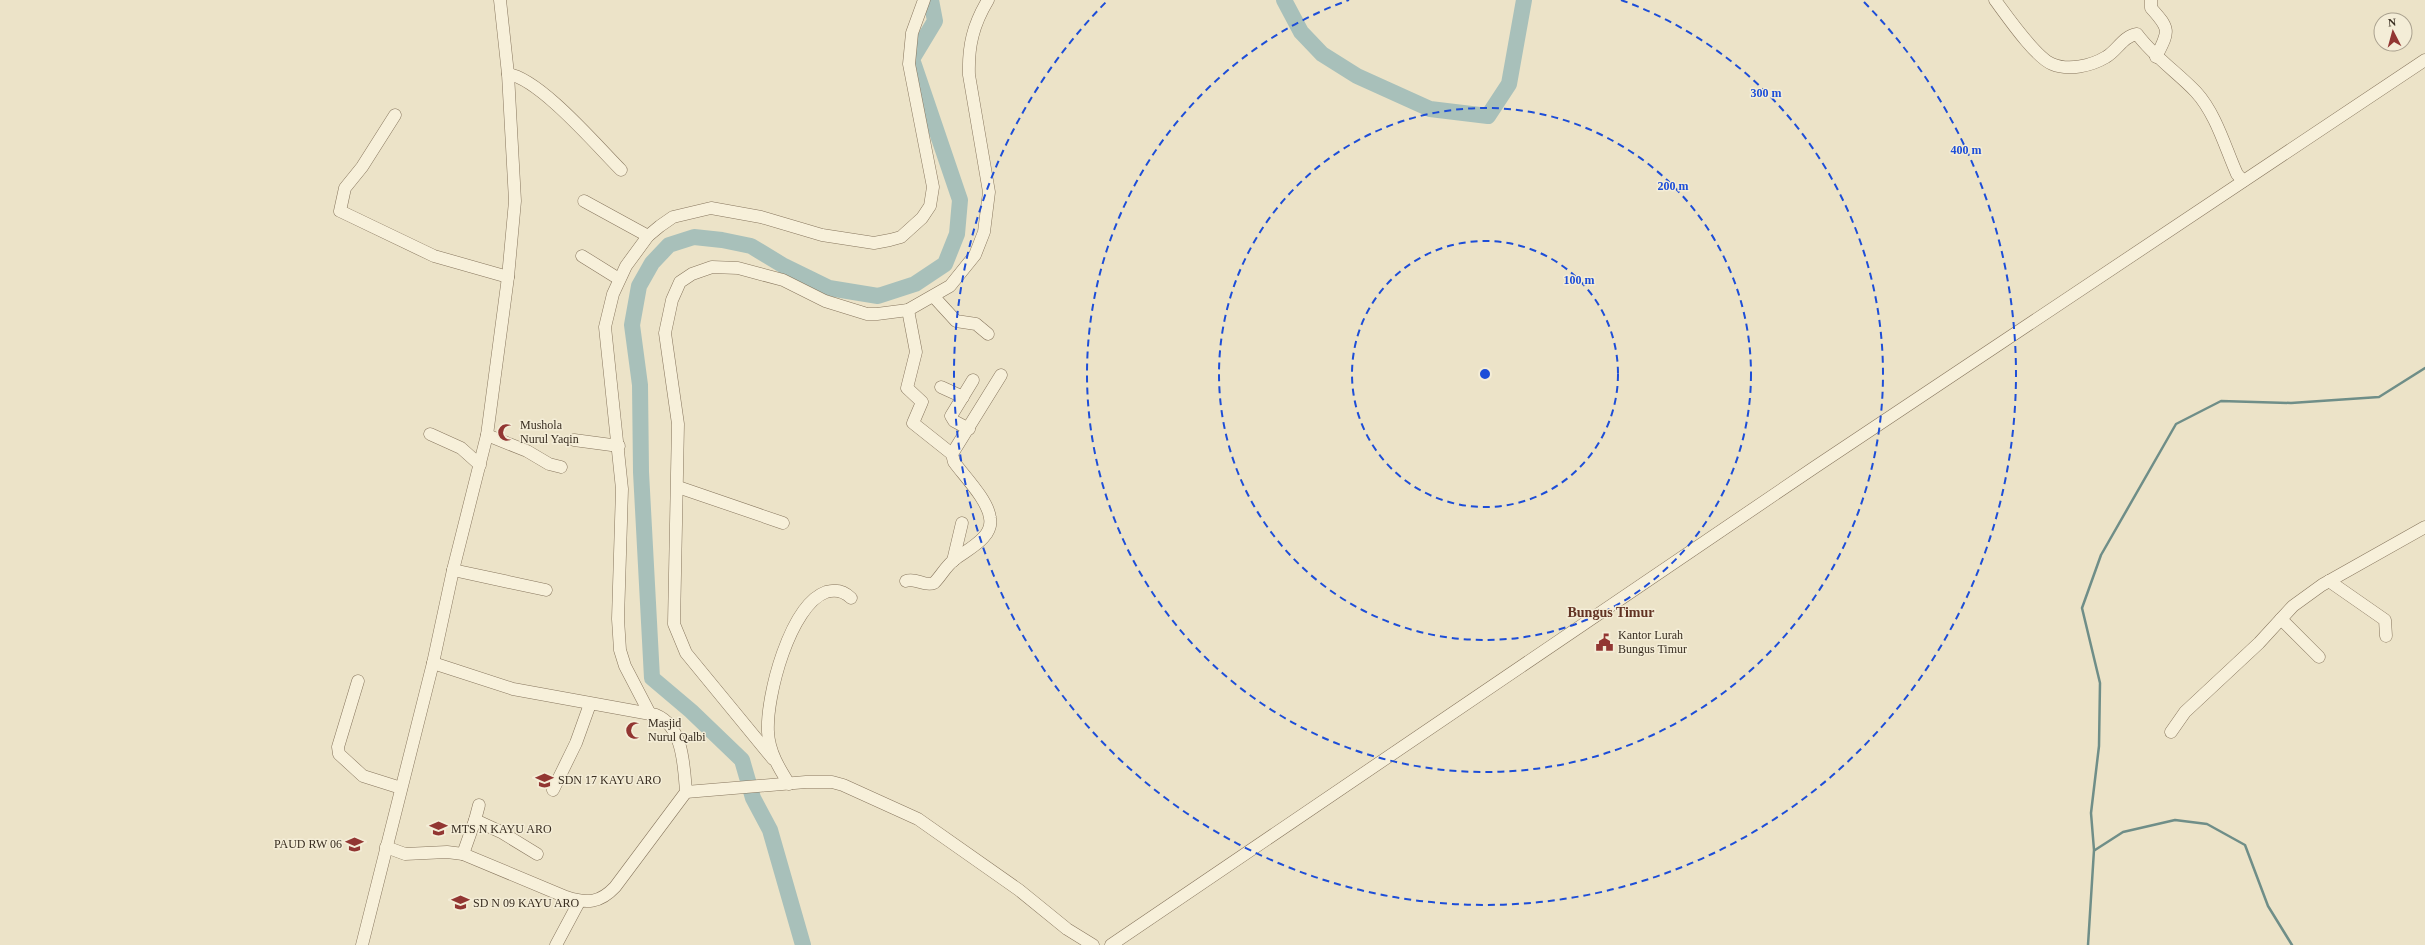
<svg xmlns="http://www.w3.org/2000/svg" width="2425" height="945" font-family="Georgia,serif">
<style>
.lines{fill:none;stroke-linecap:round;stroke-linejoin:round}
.stream{stroke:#6f8e88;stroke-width:2.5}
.river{stroke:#a8c0ba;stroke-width:16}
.minor-casing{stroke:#87765e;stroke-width:13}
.minor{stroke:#f7f0da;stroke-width:12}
.ring{fill:none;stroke:#1d4ed8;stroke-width:2;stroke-dasharray:7 5}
.labels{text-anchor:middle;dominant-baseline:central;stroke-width:3;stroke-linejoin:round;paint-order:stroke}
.poi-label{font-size:12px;fill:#382d20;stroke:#f4edd7;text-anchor:start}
.quarter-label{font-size:14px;font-weight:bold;fill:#623323;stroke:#f4edd7}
.centre{fill:#1d4ed8;stroke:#f4edd7;stroke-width:2}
.ring-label{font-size:12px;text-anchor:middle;font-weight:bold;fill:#1d4ed8;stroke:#f4edd7;stroke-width:3;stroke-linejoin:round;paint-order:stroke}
</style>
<rect width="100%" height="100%" fill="#ece3c8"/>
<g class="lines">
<!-- stream -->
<g class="stream">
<polyline points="2095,850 2123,832 2175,820 2207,824 2245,845 2268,906 2292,945"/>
<polyline points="2088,945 2094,850 2091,813 2099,746 2100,683 2082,608 2101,555 2176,424 2221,401 2291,403 2379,397 2425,368"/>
</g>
<!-- river -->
<g class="river">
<polyline points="1284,0 1301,32 1322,54 1357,76 1430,109 1488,116 1509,84 1524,0"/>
<polyline points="803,945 770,830 753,798 742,760 691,711 652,678 641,472 640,385 632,325 639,286 652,263 669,245 694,237 722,240 751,246 784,266 829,288 878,296 915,284 945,264 957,234 960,200 912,59 935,21 931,0"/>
</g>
<defs>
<g id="minor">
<path d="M1995 0C2007 16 2035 57 2052 64 2068 71 2091 66 2106 57 2117 51 2123 36 2137 34 2154 57 2177 72 2196 92 2216 114 2225 147 2237 174L2243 181"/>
<path d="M2151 0V8C2171 30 2169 31 2156 57"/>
<path d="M508 74C540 79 597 146 621 170"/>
<polyline points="395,115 362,167 345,188 340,211 434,256 508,277"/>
<polyline points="584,201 648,236"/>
<polyline points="582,256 619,279"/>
<polyline points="934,297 956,321 976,324 988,334"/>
<polyline points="908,310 916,352 907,388 922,402 913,423 952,454"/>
<polyline points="941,387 963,397"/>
<polyline points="969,429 954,421 951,416 973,380"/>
<polyline points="430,434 461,448 480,465"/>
<polyline points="487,435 527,451 549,464 561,467"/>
<polyline points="574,440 619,446"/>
<polyline points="678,487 783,523"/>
<polyline points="953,561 962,523"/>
<polyline points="453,570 546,590"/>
<path d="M906 581C916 577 924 587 934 583 941 576 946 566 954 560 966 550 994 538 990 518 988 500 964 476 954 462L952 454 1001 375"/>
<polyline points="2329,581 2385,620 2386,636"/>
<polyline points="2281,619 2319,657"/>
<polyline points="358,681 338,747 339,754 363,776 401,788"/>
<polyline points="650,714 625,666 620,650 618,619 622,489 605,327 613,294 626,266 648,236 660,226 673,217 711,208 761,217 822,235 874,243 890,240 901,237 922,218 930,206 933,187 909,64 912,33 924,0"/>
<polyline points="2171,732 2185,712 2259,643 2293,606 2322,585 2425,527"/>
<path d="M773 759 686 653 674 624 678 424 665 333 672 300 680 282 692 274 712 267 738 268 783 280 825 301 867 314H877L908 310 950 286 975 255 984 232 989 192 969 75C968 46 973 25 988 0"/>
<path d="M789 784C779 768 769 752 768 732 766 696 790 605 826 592 836 589 844 591 851 598"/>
<polyline points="553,790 576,743 590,704"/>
<polyline points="686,792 806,782 832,782 843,785 918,819 1019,890 1067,929 1093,945"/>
<polyline points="475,820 479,805"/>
<path d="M386 847 405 854 447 852 463 854 566 897C587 904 600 903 615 887L686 792C684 766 683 726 656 715L513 689 433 663"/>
<polyline points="463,854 475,820 501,832 537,854"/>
<polyline points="362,945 433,663 453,570 487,435 508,277 515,201 508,74 500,0"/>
<polyline points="556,945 579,902"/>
<polyline points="1111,945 1815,467 2425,60"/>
</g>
</defs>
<!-- minor casing -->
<use href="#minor" class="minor-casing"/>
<!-- minor -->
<use href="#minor" class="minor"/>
</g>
<!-- distance rings -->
<g class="ring">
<circle cx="1485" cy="374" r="133"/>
<circle cx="1485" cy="374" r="266"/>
<path d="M1621 0A398 398 0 1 1 1349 0"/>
<path d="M1864 2A531 531 0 1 1 1106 2"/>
</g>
<!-- icons -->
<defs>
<symbol id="mosque-bare" viewBox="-9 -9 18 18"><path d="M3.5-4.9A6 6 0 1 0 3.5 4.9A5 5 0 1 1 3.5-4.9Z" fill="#923632" stroke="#f4edd7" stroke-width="2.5" paint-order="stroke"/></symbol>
<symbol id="civic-bare" viewBox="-9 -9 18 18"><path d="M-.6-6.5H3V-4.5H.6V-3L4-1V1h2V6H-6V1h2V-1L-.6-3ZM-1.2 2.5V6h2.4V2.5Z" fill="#923632" stroke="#f4edd7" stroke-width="2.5" paint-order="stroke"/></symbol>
<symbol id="school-bare" viewBox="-9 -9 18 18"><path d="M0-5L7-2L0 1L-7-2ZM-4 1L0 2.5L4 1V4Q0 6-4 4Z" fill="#923632" stroke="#f4edd7" stroke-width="2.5" paint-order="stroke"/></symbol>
</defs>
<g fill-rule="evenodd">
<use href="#mosque-bare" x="494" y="420" width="25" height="25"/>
<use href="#civic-bare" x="1592" y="630" width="25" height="25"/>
<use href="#mosque-bare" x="622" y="718" width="25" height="25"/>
<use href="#school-bare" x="532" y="768" width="25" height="25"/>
<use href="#school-bare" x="426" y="816" width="25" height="25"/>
<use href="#school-bare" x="342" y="832" width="25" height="25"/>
<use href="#school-bare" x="448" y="890" width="25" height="25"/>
</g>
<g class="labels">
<!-- poi labels -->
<g class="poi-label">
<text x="520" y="425">Mushola<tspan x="520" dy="14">Nurul Yaqin</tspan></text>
<text x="1618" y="635">Kantor Lurah<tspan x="1618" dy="14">Bungus Timur</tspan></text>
<text x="648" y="723">Masjid<tspan x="648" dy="14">Nurul Qalbi</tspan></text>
<text x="558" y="780">SDN 17 KAYU ARO</text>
<text x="451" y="829">MTS N KAYU ARO</text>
<text x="342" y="844" text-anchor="end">PAUD RW 06</text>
<text x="473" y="903">SD N 09 KAYU ARO</text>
</g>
<!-- quarter labels -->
<g class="quarter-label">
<text x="1611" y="612">Bungus Timur</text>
</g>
</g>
<circle cx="1485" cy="374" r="6" class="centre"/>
<g class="ring-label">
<text x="1766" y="97">300 m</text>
<text x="1966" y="154">400 m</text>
<text x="1673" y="190">200 m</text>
<text x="1579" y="284">100 m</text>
</g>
<!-- north arrow -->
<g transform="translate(2393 32) rotate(354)"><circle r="19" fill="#f4edd7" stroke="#a9a08e"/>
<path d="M0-3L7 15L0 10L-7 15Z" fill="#923632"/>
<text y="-6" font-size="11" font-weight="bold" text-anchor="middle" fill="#382d20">N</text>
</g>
</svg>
